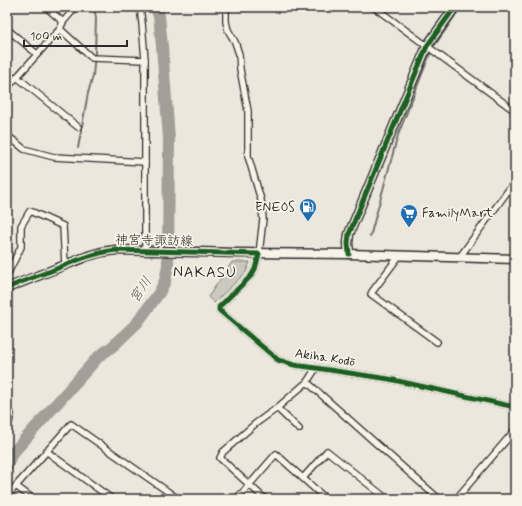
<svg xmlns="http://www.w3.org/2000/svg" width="522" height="506" font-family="Mynerve,'Klee One',sans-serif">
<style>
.green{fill:#cbc8bf;stroke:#7b7a75}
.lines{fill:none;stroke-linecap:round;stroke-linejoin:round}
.stream{stroke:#72716c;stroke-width:2}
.river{stroke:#a29f98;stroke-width:12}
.street-casing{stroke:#2b2b2b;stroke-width:8}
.secondary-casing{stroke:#2b2b2b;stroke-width:11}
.street{stroke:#f7f3e8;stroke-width:5.5}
.secondary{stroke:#f7f3e8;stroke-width:8}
.cycleway-casing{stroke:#f7f3e8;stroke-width:8}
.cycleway{stroke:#1b5e20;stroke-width:5}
.labels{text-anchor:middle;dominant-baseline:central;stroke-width:3.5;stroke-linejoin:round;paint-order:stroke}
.poi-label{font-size:13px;fill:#2b2b2b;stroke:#f7f3e8;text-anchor:end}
.street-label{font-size:13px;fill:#2b2b2b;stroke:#f7f3e8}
.water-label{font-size:14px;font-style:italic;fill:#555451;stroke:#f7f3e8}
.quarter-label{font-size:15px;letter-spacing:1px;fill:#2b2b2b;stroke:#f7f3e8}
</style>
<rect width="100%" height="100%" fill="#ebe7dd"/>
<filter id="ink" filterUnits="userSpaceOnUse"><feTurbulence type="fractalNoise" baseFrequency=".025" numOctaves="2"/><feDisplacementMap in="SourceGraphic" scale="8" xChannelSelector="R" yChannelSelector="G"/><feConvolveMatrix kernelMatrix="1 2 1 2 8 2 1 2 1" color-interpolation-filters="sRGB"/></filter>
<g filter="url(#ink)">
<!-- green -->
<polygon class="green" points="232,262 250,262 246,272 214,303 208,297"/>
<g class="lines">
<!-- stream -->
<g class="stream">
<polyline points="435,45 461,7"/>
<polyline points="78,148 88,93 93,76 95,53 96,18 94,7"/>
<polyline points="370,237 398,135 430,54"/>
</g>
<!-- river -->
<polyline class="river" points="7,466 11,455 98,357 113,346 137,323 159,293 165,281 168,265 169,139 162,46 159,16 156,7"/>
<defs>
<g id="street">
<polyline points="46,7 63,22"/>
<polyline points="140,7 142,23 145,60 145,251"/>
<polyline points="226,7 226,22 228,30 235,42 239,54 240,69 248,111 248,156 261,200 263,219 259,254 255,269 251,276 219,307 219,310 278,360 294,365 316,368 389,379 515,407"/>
<polyline points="374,7 515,111"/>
<polyline points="7,29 37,54"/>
<polyline points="60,29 92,58 145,60"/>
<polyline points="17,77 78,127"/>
<polyline points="7,88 60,29 63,22 76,7"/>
<polyline points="7,135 24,149 54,157 145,162"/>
<polyline points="399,256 372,292 371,294 437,342"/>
<polyline points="459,258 515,181"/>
<polyline points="7,275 21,247 21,226 30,211 63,226 65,265"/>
<polyline points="316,368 307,382 388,454 439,499"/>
<polyline points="277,408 299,429"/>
<polyline points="7,411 11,414 7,430"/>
<polyline points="46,451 112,499"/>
<polyline points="303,478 327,451 387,499"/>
<polyline points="16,486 33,499"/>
<polyline points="7,496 71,424 177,498 182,499"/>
<polyline points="236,499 244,491 276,454 326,499"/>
<polyline points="265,499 220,458 223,452 255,424 277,408 307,382"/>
<polyline points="456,499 515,430"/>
</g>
<g id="secondary">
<polyline points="349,254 348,243 349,234 427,46 455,7"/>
<polyline points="7,288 88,256 102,252 116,250 237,253 349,254 515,259"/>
</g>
</defs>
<!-- street casing -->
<use href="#street" class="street-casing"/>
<!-- secondary casing -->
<use href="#secondary" class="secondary-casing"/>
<!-- street -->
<use href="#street" class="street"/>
<!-- secondary -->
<use href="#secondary" class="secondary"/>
<defs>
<g id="cycleway">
<polyline points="349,254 348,243 349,234 427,46 455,7"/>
<path d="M7 288C21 282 36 276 51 271 72 262 93 253 116 250L259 254 255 269 251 276 219 307V310L278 360 294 365 316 368 389 379 515 407"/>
</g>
</defs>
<!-- cycleway casing -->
<use href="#cycleway" class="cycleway-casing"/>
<!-- cycleway -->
<use href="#cycleway" class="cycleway"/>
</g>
</g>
<!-- icons -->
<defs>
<symbol id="fuel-pin" viewBox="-11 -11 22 30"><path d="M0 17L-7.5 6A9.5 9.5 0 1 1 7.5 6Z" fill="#1f6fb2" stroke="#f7f3e8"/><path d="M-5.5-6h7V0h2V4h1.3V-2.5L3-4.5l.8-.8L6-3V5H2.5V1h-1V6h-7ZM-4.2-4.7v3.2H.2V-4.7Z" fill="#fff"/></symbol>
<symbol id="supermarket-pin" viewBox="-11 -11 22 30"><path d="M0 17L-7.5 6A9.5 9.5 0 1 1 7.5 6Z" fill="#1f6fb2" stroke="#f7f3e8"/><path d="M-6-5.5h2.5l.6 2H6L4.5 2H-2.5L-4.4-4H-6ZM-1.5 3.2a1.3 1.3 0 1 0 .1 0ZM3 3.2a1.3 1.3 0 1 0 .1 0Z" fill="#fff"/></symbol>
</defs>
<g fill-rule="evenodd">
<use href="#fuel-pin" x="298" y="197" width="20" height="27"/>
<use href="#supermarket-pin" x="399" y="203" width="20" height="27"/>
</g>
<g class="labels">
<!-- poi labels -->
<g class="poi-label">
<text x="295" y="207">ENEOS</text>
<text x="422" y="213" text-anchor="start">FamilyMart</text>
</g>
<!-- street labels -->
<g class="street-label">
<text transform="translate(154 241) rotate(1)">神宮寺諏訪線</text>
<text transform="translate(325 358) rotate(9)">Akiha Kodō</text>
</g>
<!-- water labels -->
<g class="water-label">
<text transform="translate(141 290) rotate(-56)">宮川</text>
</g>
<!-- quarter labels -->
<g class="quarter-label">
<text x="205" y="273">NAKASU</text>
</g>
</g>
<!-- margin -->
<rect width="522" height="506" fill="none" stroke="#f7f3e8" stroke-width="24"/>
<rect x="12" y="12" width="498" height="482" fill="none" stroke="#2b2b2b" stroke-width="1.5" filter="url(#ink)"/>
<!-- scale -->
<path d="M24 40v6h103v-6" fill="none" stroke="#2b2b2b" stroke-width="2"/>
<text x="30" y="40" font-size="12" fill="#2b2b2b" stroke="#f7f3e8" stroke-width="3" paint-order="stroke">100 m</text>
</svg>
